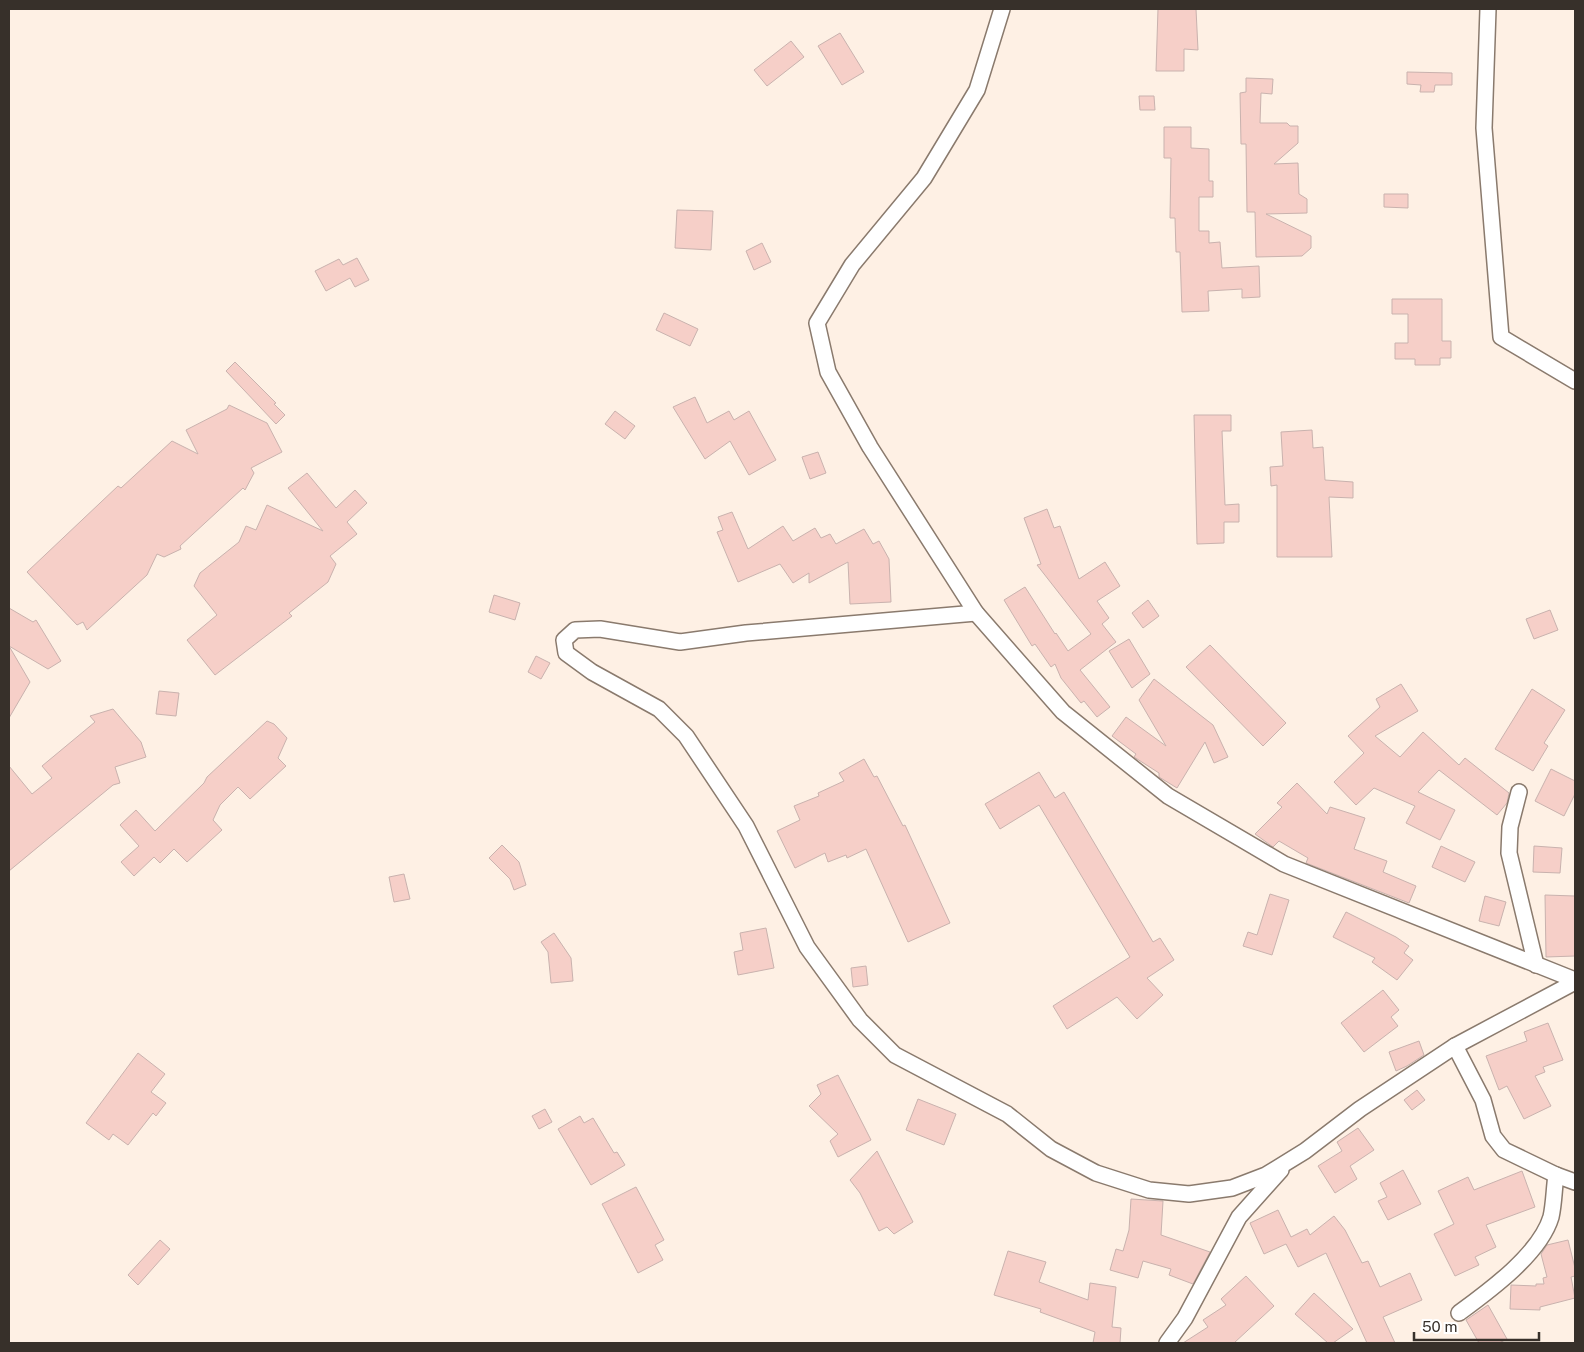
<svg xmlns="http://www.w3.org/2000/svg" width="1584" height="1352" font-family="'Public Sans',sans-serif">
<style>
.building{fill:#f6cfc8;stroke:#c9b2ae}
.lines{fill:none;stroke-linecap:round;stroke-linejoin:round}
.street-casing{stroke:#8a7a6d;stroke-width:18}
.street{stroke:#fff;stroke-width:15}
</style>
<rect width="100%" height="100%" fill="#fef0e4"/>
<!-- building -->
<g class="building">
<polygon points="1158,9 1196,9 1198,50 1184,49 1184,71 1156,71"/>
<polygon points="840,33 864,72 842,85 818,46"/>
<polygon points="791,41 804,57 767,86 754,70"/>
<polygon points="1407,72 1452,73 1452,85 1435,85 1434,92 1420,92 1421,85 1407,84"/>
<polygon points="1246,78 1273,79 1272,94 1261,93 1260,123 1287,123 1290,126 1298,126 1298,143 1274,164 1298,163 1299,194 1307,199 1307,213 1266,214 1311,236 1311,248 1302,256 1256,257 1255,212 1247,212 1246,144 1241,144 1240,93 1246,92"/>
<polygon points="1139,96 1154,96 1155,110 1140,110"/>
<polygon points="1164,127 1191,127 1191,148 1209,149 1209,181 1213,181 1213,197 1199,197 1199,231 1209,231 1209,243 1220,242 1222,268 1259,266 1260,297 1242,298 1242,289 1208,291 1209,311 1182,312 1180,252 1176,252 1175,218 1170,218 1171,158 1164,158"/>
<polygon points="1384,194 1408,194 1408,208 1384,207"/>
<polygon points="677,210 713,211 711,250 675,248"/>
<polygon points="762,243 771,262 754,270 746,251"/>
<polygon points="357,258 369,280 355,287 350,278 326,291 315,271 339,259 343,265"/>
<polygon points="1392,299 1442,299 1442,341 1451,341 1451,358 1440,358 1440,365 1415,365 1415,359 1395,359 1395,343 1408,343 1408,314 1392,314"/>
<polygon points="664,313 698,329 690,346 656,330"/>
<polygon points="235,362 276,403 274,404 285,415 276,424 226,371"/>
<polygon points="695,397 707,423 729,411 734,420 749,411 776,460 749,475 730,441 705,459 673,407"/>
<polygon points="229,405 267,423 282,452 251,468 254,473 245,490 243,488 180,546 181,549 164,557 157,554 147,575 87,630 83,622 77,625 27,572 118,486 121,488 172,441 198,454 186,430 227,409"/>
<polygon points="615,411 635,426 625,439 605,424"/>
<polygon points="1194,415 1231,415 1231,431 1222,431 1225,505 1239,504 1239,522 1224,522 1224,543 1197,544"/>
<polygon points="1312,430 1313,448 1323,447 1325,480 1353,482 1353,498 1329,497 1332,557 1277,557 1277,485 1271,486 1270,467 1283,466 1281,432"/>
<polygon points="818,452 826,473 810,479 802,457"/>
<polygon points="307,473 336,508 355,490 367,503 347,522 357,534 330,556 336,564 328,582 289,613 292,616 215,675 187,640 217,615 194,586 200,573 239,542 246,526 256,530 267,505 323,531 288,488"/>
<polygon points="1047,509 1054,528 1060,526 1079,579 1105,562 1120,586 1097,601 1109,618 1102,624 1116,642 1080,670 1110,707 1097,717 1084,701 1081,703 1061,678 1055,664 1051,667 1035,644 1032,646 1004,600 1025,587 1055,634 1056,633 1068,651 1091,634 1037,565 1041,564 1024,518"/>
<polygon points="732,512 748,549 783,526 793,541 815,528 821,538 830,534 836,544 864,529 873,544 879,541 889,559 891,602 850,604 848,562 809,583 809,573 793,583 780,564 738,582 717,532 723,530 718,517"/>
<polygon points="494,595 520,603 515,620 489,612"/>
<polygon points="1148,600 1159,616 1143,628 1132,613"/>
<polygon points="9,608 33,622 36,620 61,661 48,669 9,646"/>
<polygon points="1550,610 1558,630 1534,639 1526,619"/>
<polygon points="1129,639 1150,674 1132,688 1109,651"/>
<polygon points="1210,645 1286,723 1263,746 1186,667"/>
<polygon points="9,646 30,682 9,718"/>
<polygon points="536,656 550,663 541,679 528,672"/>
<polygon points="1154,679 1213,725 1228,757 1214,763 1205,742 1177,788 1159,777 1159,773 1134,757 1136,754 1112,736 1126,717 1166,746 1139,700"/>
<polygon points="1401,684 1418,711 1375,736 1400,757 1423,732 1459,765 1465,758 1509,793 1507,803 1497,815 1439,770 1418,792 1455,810 1440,840 1406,823 1415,806 1374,788 1356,805 1334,782 1364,753 1348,736 1380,707 1376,699"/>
<polygon points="1532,689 1565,710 1544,743 1548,746 1533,771 1495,749"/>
<polygon points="159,691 179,693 176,716 156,714"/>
<polygon points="113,709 141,742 146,757 115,767 120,783 113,785 9,871 9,766 32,794 52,778 42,766 95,722 90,716"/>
<polygon points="267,721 274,724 287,738 278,758 286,766 250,799 238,787 220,805 213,820 222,830 187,862 174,849 160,863 154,857 134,876 121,862 139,846 120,825 136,810 155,831 204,783 207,777"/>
<polygon points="864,759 874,777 877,776 903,826 905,825 950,923 908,942 866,849 847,858 846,855 828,862 825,853 795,868 777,831 800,820 794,806 819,796 818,793 844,781 839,773"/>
<polygon points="1551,769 1575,781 1575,794 1564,816 1535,801"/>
<polygon points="1039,772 1055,798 1064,792 1153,942 1160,938 1174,960 1147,978 1163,995 1137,1019 1117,997 1067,1029 1053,1006 1130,957 1039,805 1000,829 985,804"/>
<polygon points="1297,783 1327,814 1330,807 1365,818 1354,849 1387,861 1383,872 1416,886 1409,903 1306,863 1308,858 1279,841 1273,847 1255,834 1282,807 1277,803"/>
<polygon points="502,845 519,862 526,885 514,890 510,879 489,858"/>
<polygon points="1441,846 1475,862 1465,882 1432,867"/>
<polygon points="1534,846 1562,848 1560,873 1533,872"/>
<polygon points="404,874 410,899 394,902 389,877"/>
<polygon points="1270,894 1289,900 1272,955 1243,946 1248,932 1257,935"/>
<polygon points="1545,895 1575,896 1575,956 1546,957"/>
<polygon points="1485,896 1506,902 1499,926 1479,921"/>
<polygon points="1346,912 1396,937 1409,946 1404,953 1413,960 1397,980 1372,962 1375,958 1333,937"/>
<polygon points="766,928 774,968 738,975 734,952 743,950 740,933"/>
<polygon points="554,933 571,958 573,981 551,983 548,952 541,942"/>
<polygon points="866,966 868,985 853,987 851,968"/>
<polygon points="1383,990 1399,1010 1391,1017 1398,1026 1364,1052 1341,1023"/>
<polygon points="1548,1023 1563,1060 1543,1067 1545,1072 1535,1076 1551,1106 1524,1119 1507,1086 1499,1090 1486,1056 1527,1041 1524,1032"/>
<polygon points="1419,1041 1424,1055 1407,1066 1396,1071 1389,1052"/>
<polygon points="138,1053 165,1074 151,1092 166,1103 156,1116 153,1113 128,1145 113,1134 109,1140 86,1123"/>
<polygon points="838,1075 871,1140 838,1157 830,1141 838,1134 809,1106 821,1094 817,1085"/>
<polygon points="1417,1090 1425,1100 1412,1110 1404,1100"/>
<polygon points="918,1099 956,1114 944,1145 906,1130"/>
<polygon points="545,1109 552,1122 539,1129 532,1116"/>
<polygon points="580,1116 584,1123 593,1118 614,1153 617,1152 625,1165 591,1185 558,1129"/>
<polygon points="1358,1128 1374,1150 1350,1166 1357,1179 1335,1193 1318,1166 1342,1151 1337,1142"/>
<polygon points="877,1151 913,1222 894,1234 887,1227 879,1231 860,1193 850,1180"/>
<polygon points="1403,1170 1421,1204 1388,1220 1378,1201 1387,1197 1380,1183"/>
<polygon points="1522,1171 1535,1207 1486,1225 1496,1247 1475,1257 1479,1265 1455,1276 1434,1234 1454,1224 1438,1191 1468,1177 1474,1190"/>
<polygon points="636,1187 664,1240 655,1245 663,1260 638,1273 602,1204"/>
<polygon points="1131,1199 1163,1201 1161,1235 1210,1252 1193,1284 1169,1275 1171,1269 1143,1261 1138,1278 1110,1270 1116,1249 1123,1251 1129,1230"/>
<polygon points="1278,1210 1291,1237 1307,1229 1310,1235 1334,1216 1345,1230 1362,1263 1368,1261 1380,1287 1410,1273 1422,1300 1383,1317 1395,1343 1367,1343 1326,1253 1298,1267 1286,1244 1264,1254 1250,1223"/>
<polygon points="160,1240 170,1249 138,1285 128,1275"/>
<polygon points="1568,1240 1575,1268 1575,1276 1571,1277 1575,1298 1540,1307 1540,1310 1510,1309 1511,1285 1536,1286 1536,1284 1544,1284 1543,1278 1547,1277 1541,1254 1547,1245"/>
<polygon points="1008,1251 1046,1262 1039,1282 1088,1300 1090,1283 1116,1287 1112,1327 1121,1328 1120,1343 1093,1343 1095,1332 1040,1312 1041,1309 994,1295"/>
<polygon points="1246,1276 1274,1306 1234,1343 1183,1343 1208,1327 1203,1320 1226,1305 1221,1299"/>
<polygon points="1314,1293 1353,1329 1333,1343 1328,1343 1295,1314"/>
<polygon points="1488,1305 1507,1339 1499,1343 1479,1343 1466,1320"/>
</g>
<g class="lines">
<defs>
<g id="street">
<polyline points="1002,9 977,90 924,178 852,265 817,323 828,372 870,447 976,613 1063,712 1168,796 1284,864 1575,980"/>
<polyline points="1488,9 1484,128 1501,337 1575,381"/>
<polyline points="976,613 746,633 680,642 600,629 575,630 564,640 566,653 592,672 659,709 686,736 746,826 807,947 860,1020 895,1055 1007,1114 1051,1149 1096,1173 1149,1190 1189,1194 1232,1188 1266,1175 1305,1151 1360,1109 1455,1046 1575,982"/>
<polyline points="1519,792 1510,827 1509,853 1536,965"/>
<polyline points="1455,1046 1483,1100 1493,1136 1504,1150 1556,1175 1575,1182"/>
<path d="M1459 1313C1489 1291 1540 1254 1551 1217 1554 1204 1554 1189 1556 1175"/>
<polyline points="1167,1343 1185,1318 1239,1217 1281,1170"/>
</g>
</defs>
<!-- street casing -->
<use href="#street" class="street-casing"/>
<!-- street -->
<use href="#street" class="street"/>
</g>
<!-- border -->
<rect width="1584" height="1352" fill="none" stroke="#37302a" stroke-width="20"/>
<!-- scale -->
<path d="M1414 1332v8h125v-8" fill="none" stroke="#37302a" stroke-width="2.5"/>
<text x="1422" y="1332" font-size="15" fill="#37302a" stroke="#ffffff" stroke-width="4" paint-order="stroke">50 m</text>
</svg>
